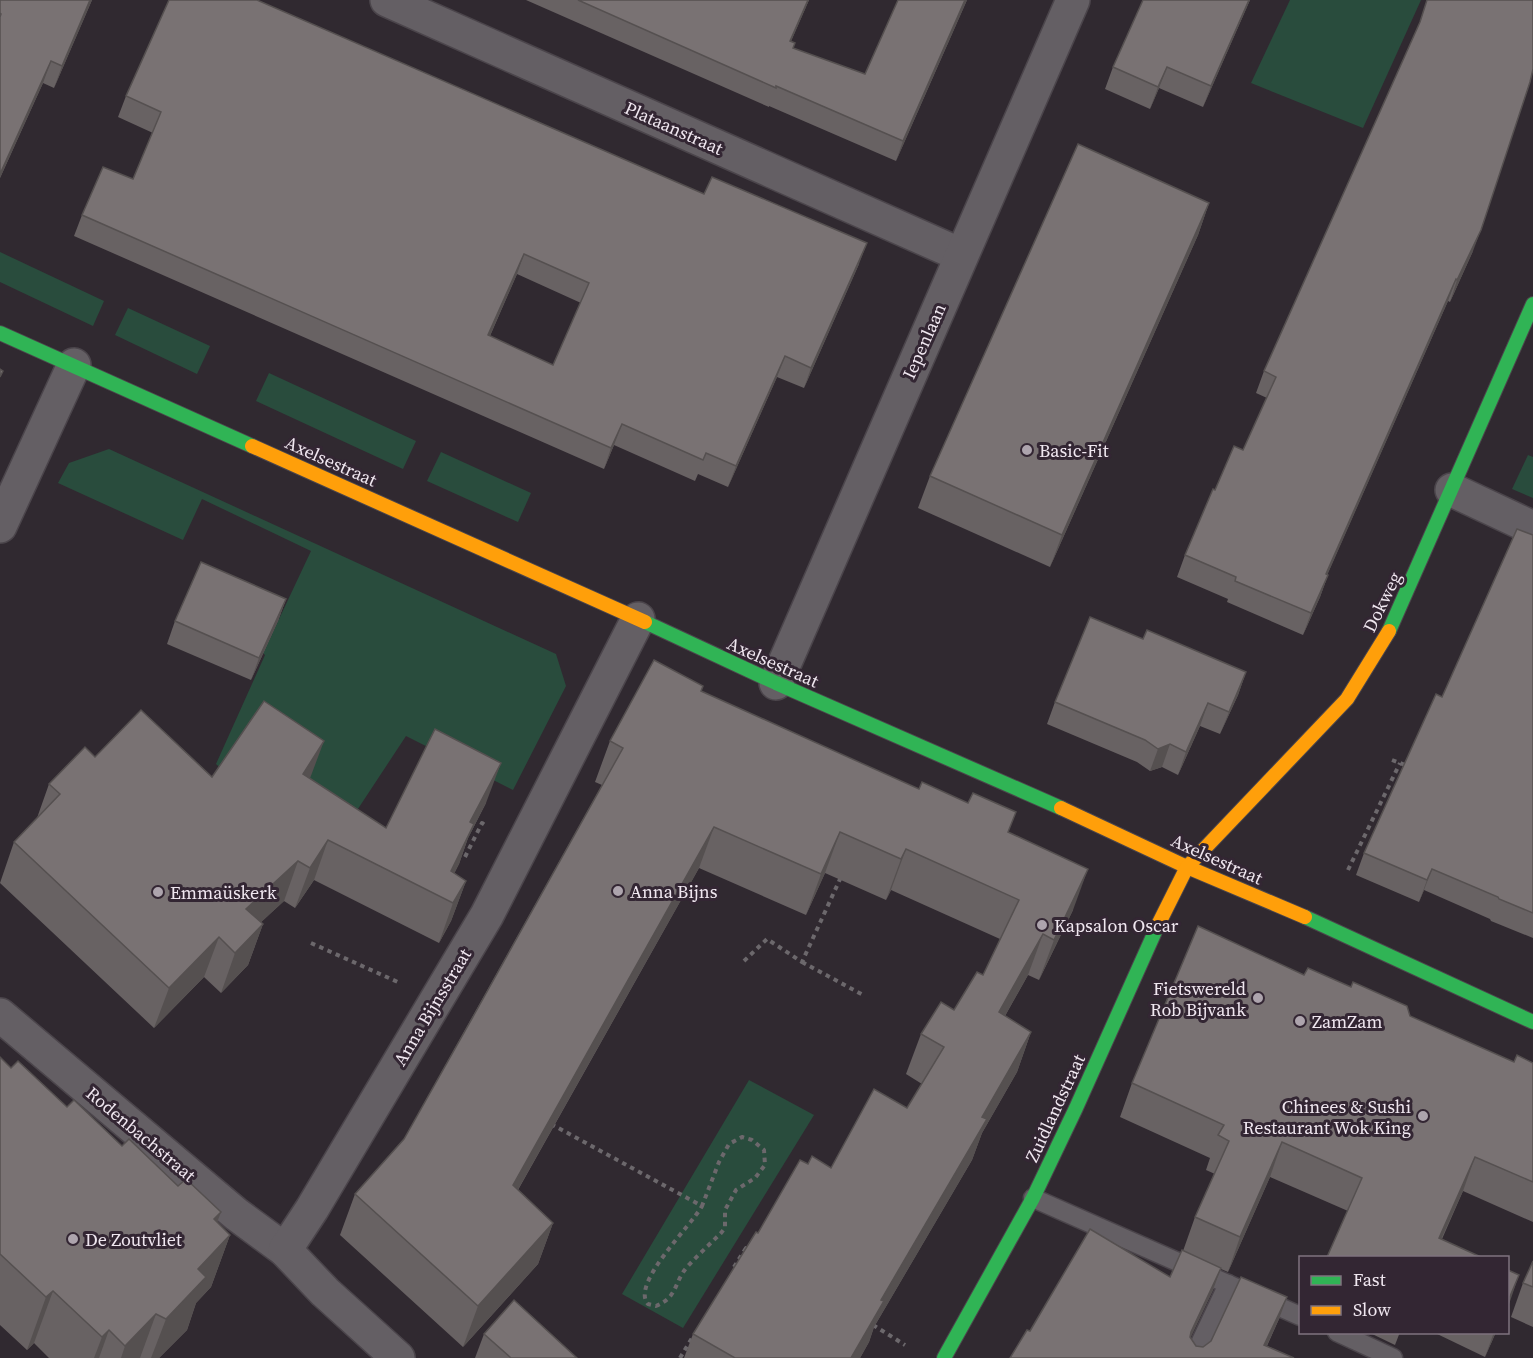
<svg xmlns="http://www.w3.org/2000/svg" width="1533" height="1358" font-family="'Source Serif 4',serif">
<style>
.green{fill:#294c3d}
.lines{fill:none;stroke-linecap:round;stroke-linejoin:round}
.lane-casing{stroke:#4b454b;stroke-width:21}
.street-casing{stroke:#4b454b;stroke-width:36}
.fast-casing{stroke:#4b454b;stroke-width:16}
.slow-casing{stroke:#4b454b;stroke-width:16}
.path{stroke:#6c686c;stroke-width:4;stroke-dasharray:4.5 4.5;stroke-linecap:butt}
.lane{stroke:#645f64;stroke-width:18}
.street{stroke:#645f64;stroke-width:33}
.fast{stroke:#30b455;stroke-width:14}
.slow{stroke:#ff9f0a;stroke-width:14}
.wall{fill:#686263;fill-rule:evenodd}
.shaded-wall{fill:#555050}
.building{fill:#797273;stroke:#555050;stroke-width:1.5;fill-rule:evenodd}
.poi-dot{fill:#ada4ad;stroke:#332633;stroke-width:2}
.labels{text-anchor:middle;dominant-baseline:central;stroke-width:6;stroke-linejoin:round;paint-order:stroke}
.street-label{font-size:18px;fill:#f0e7f0;stroke:#332633}
.poi-label{font-size:18px;fill:#f0e7f0;stroke:#332633;text-anchor:start}
</style>
<rect width="100%" height="100%" fill="#302930"/>
<!-- green -->
<g class="green">
<polygon points="1290,0 1421,0 1363,128 1251,83"/>
<polygon points="0,252 104,301 93,326 0,282"/>
<polygon points="128,308 210,346 197,374 115,335"/>
<polygon points="269,373 416,441 403,469 256,401"/>
<polygon points="109,449 556,654 566,686 513,790 406,736 350,821 226,773 216,764 265,655 263,653 311,551 202,499 183,540 58,483 69,463"/>
<polygon points="441,452 531,493 518,522 427,481"/>
<polygon points="1528,455 1533,457 1533,498 1512,489"/>
<polygon points="749,1080 814,1115 683,1328 622,1294"/>
</g>
<g class="lines">
<defs>
<g id="lane">
<polyline points="1033,1198 1300,1316"/>
<polyline points="1337,1332 1393,1358"/>
<polyline points="1193,1358 1228,1284"/>
</g>
<g id="street">
<polyline points="387,0 961,255"/>
<polyline points="1452,490 1533,528"/>
<polyline points="0,526 74,365"/>
<polyline points="776,683 1073,0"/>
<polyline points="0,1015 236,1214 285,1250"/>
<polyline points="398,1358 325,1292 285,1250 312,1209 487,915 638,619"/>
</g>
<g id="fast">
<polyline points="0,333 252,446"/>
<polyline points="645,622 776,683 1061,808"/>
<polyline points="1389,631 1533,304"/>
<polyline points="1305,917 1533,1022"/>
<polyline points="944,1358 1033,1198 1076,1108 1158,925"/>
</g>
<g id="slow">
<polyline points="252,446 645,622"/>
<polyline points="1061,808 1187,867 1305,917"/>
<polyline points="1158,925 1187,867 1347,699 1389,631"/>
</g>
</defs>
<!-- lane casing -->
<use href="#lane" class="lane-casing"/>
<!-- street casing -->
<use href="#street" class="street-casing"/>
<!-- fast casing -->
<use href="#fast" class="fast-casing"/>
<!-- slow casing -->
<use href="#slow" class="slow-casing"/>
<!-- path -->
<g class="path">
<polyline points="1392,760 1405,765"/>
<polyline points="465,857 482,823 485,825"/>
<polyline points="1348,870 1400,763"/>
<polyline points="311,943 400,983"/>
<polyline points="744,961 767,939 802,962 841,877"/>
<polyline points="802,962 865,996"/>
<path d="M551 1124 702 1206 719 1162 729 1144 742 1137 752 1140 764 1150 765 1165 755 1178 736 1190 725 1210V1228L721 1233C710 1244 698 1255 687 1267 674 1282 678 1297 656 1306L648 1304C630 1284 692 1225 702 1206"/>
<polyline points="734,1267 746,1248 749,1249"/>
<polyline points="873,1325 905,1345"/>
<polyline points="680,1358 692,1338"/>
</g>
<!-- lane -->
<use href="#lane" class="lane"/>
<!-- street -->
<use href="#street" class="street"/>
<!-- fast -->
<use href="#fast" class="fast"/>
<!-- slow -->
<use href="#slow" class="slow"/>
</g>
<!-- wall -->
<g class="wall">
<polygon points="0,0 92,0 54,88 43,83 0,178"/>
<polygon points="526,0 809,0 791,41 793,48 865,74 967,0 896,161 769,106 769,107"/>
<polygon points="1143,0 1250,0 1203,107 1159,88 1150,109 1105,89 1113,67"/>
<path d="M126 96 859 264 804 388 777 377 728 487 698 474 695 481 614 445 604 469 74 236 82 215 133 179 153 133 118 117ZM517 274 581 303 553 365 490 336Z"/>
<polygon points="1209,203 1198,235 1050,567 918,508 930,476"/>
<polygon points="1473,251 1450,302 1448,301 1327,575 1328,575 1320,597 1303,635 1227,602 1228,599 1177,577 1185,555 1215,490 1243,450 1267,398 1256,393 1264,371"/>
<polygon points="1533,535 1533,938 1491,921 1490,919 1424,890 1419,902 1356,875 1364,853 1442,697"/>
<polygon points="286,599 278,621 251,680 167,644 175,621"/>
<polygon points="1143,639 1246,672 1238,695 1220,734 1200,726 1178,775 1162,767 1150,771 1137,762 1047,724 1055,702"/>
<polygon points="701,691 1009,832 1073,910 1039,980 1028,975 1005,1016 1031,1032 1017,1072 982,1133 972,1160 874,1327 869,1342 860,1358 684,1358 693,1334 758,1233 808,1164 831,1168 907,1108 922,1084 906,1074 921,1034 954,1010 983,975 1000,939 891,890 886,900 825,873 806,915 699,868 518,1190 553,1223 538,1264 463,1347 340,1235 355,1194 404,1139 602,785 595,782 610,741"/>
<polygon points="95,757 212,777 310,779 386,828 486,803 468,838 459,864 454,873 466,881 451,921 439,943 314,880 295,908 284,901 261,922 263,924 248,965 221,993 204,977 154,1028 0,883 14,842 37,818 49,784"/>
<polygon points="1304,975 1410,1016 1514,1062 1533,1063 1533,1222 1463,1191 1442,1239 1348,1211 1270,1177 1228,1272 1221,1269 1213,1290 1190,1338 1196,1346 1203,1347 1287,1297 1279,1319 1267,1346 1294,1358 1030,1331 1170,1277 1183,1251 1195,1217 1215,1174 1206,1170 1210,1158 1120,1117 1132,1083"/>
<polygon points="0,1057 11,1068 178,1186 221,1212 217,1222 230,1235 211,1287 196,1303 187,1330 159,1358 49,1358 34,1343 27,1350 0,1325"/>
<polygon points="1533,1261 1533,1327 1511,1317 1523,1283"/>
<polygon points="1368,1332 1400,1332 1395,1345"/>
<polygon points="1433,1332 1496,1332 1485,1357"/>
<polygon points="484,1334 577,1358 475,1358"/>
</g>
<!-- shaded-wall -->
<g class="shaded-wall">
<polygon points="90,0 92,0 54,88 62,66"/>
<polygon points="808,0 809,0 783,60 790,41"/>
<polygon points="965,0 967,0 896,161 903,141"/>
<polygon points="1249,0 1250,0 1203,107 1211,86"/>
<polygon points="51,61 43,83 0,178 0,174"/>
<polygon points="1167,67 1159,88 1150,109 1158,87"/>
<polygon points="1209,203 1198,235 1050,567 1062,535"/>
<polygon points="1481,230 1473,251 1450,302 1457,280"/>
<polygon points="867,243 859,264 804,388 811,368"/>
<polygon points="524,254 517,274 481,356 488,335"/>
<polygon points="1456,279 1448,301 1318,596 1326,574"/>
<polygon points="785,356 777,377 728,487 736,466"/>
<polygon points="622,424 614,445 604,469 611,448"/>
<polygon points="1328,575 1320,597 1303,635 1311,613"/>
<polygon points="286,599 278,621 251,680 259,658"/>
<polygon points="1246,672 1238,695 1220,734 1229,712"/>
<polygon points="1208,703 1200,726 1178,775 1186,752"/>
<polygon points="324,741 309,781 303,774"/>
<polygon points="1170,744 1162,767 1150,771 1158,749"/>
<polygon points="501,763 486,803 468,838 459,864 443,897 451,871 470,822"/>
<polygon points="714,827 699,868 498,1225 513,1185"/>
<polygon points="840,832 825,873 806,915 821,874"/>
<polygon points="328,840 314,880 295,908 310,868"/>
<polygon points="906,849 891,890 886,900 901,859"/>
<polygon points="298,861 284,901 232,949 246,909"/>
<polygon points="1088,869 1073,910 1039,980 1054,940"/>
<polygon points="1432,869 1424,890 1419,902 1427,880"/>
<polygon points="466,881 451,921 439,943 453,903"/>
<polygon points="263,924 248,965 221,993 235,953"/>
<polygon points="1043,934 1028,975 984,1053 999,1012"/>
<polygon points="219,937 204,977 154,1028 169,988"/>
<polygon points="1031,1032 1017,1072 982,1133 972,1160 874,1327 869,1342 860,1358 851,1358 881,1300 982,1117"/>
<polygon points="1282,1142 1270,1177 1228,1272 1240,1237"/>
<polygon points="1475,1157 1463,1191 1433,1257 1439,1238"/>
<polygon points="221,1212 201,1265 214,1219"/>
<polygon points="553,1223 538,1264 463,1347 478,1306"/>
<polygon points="230,1235 211,1287 196,1303 187,1330 159,1358 151,1358 166,1319 198,1269"/>
<polygon points="1221,1268 1213,1290 1183,1354 1191,1332"/>
<polygon points="1519,1275 1508,1307 1508,1301"/>
<polygon points="53,1291 34,1343 27,1350 46,1297"/>
<polygon points="1287,1297 1279,1319 1261,1358 1264,1345"/>
<polygon points="156,1314 140,1358 121,1358 125,1346"/>
<polygon points="109,1330 99,1358 94,1358 102,1337"/>
<polygon points="1494,1332 1496,1332 1485,1357"/>
</g>
<!-- building -->
<g class="building">
<polygon points="0,0 90,0 62,66 51,61 0,174 0,17 1,14 0,13"/>
<path d="M169 0H257L704 194 712 177 867 243 811 368 785 356 736 466 706 453 703 460 622 424 611 448 82 215 103 167 133 179 161 112 126 96ZM524 254 589 283 553 365 488 335Z"/>
<polygon points="578,0 808,0 790,41 795,43 793,48 865,74 898,0 965,0 903,141 776,86 776,88"/>
<polygon points="1143,0 1249,0 1211,86 1167,67 1158,87 1113,67"/>
<polygon points="1427,0 1533,0 1533,69 1530,82 1481,230 1457,280 1456,279 1326,574 1328,575 1311,613 1235,581 1236,577 1185,555 1213,489 1215,490 1234,446 1243,450 1276,377 1264,371 1420,22"/>
<polygon points="1078,144 1209,203 1062,535 930,476"/>
<polygon points="0,369 3,371 0,377"/>
<polygon points="1517,529 1533,535 1533,913 1499,899 1498,897 1432,869 1427,880 1364,853 1436,694 1442,697"/>
<polygon points="201,562 286,599 259,658 175,621"/>
<polygon points="1090,617 1143,639 1147,630 1246,672 1229,712 1208,703 1186,752 1170,744 1158,749 1145,740 1055,702"/>
<polygon points="654,660 703,686 701,691 919,789 922,782 968,803 973,793 1016,812 1008,832 1088,869 1054,940 1043,934 999,1012 1031,1032 982,1117 987,1119 881,1300 884,1301 851,1358 735,1358 693,1334 756,1232 758,1233 800,1160 808,1164 812,1156 831,1168 874,1089 907,1108 944,1047 921,1034 941,1002 954,1010 977,972 983,975 1019,900 906,849 901,859 840,832 821,874 714,827 513,1185 553,1223 478,1306 355,1194 404,1139 474,1015 623,748 610,741"/>
<polygon points="264,701 324,741 303,774 386,828 435,729 501,763 470,822 474,824 451,871 466,881 453,903 328,840 310,868 298,861 246,909 263,924 235,953 219,937 169,988 14,842 60,794 49,784 85,747 95,757 141,710 212,777"/>
<polygon points="1198,926 1304,975 1308,968 1351,987 1353,982 1407,1006 1410,1016 1514,1062 1517,1055 1533,1063 1533,1182 1475,1157 1439,1238 1481,1257 1327,1257 1362,1178 1282,1142 1240,1237 1195,1217 1229,1141 1218,1135 1224,1125 1132,1083"/>
<polygon points="0,1057 11,1068 18,1061 67,1107 74,1100 122,1146 129,1139 178,1186 186,1179 221,1212 214,1219 230,1235 198,1269 206,1277 166,1319 156,1314 125,1346 109,1330 102,1337 53,1291 46,1297 0,1254"/>
<polygon points="1090,1229 1170,1277 1182,1250 1221,1268 1191,1332 1190,1337 1196,1346 1203,1347 1211,1341 1241,1277 1287,1297 1264,1345 1294,1358 1010,1358 1027,1330 1030,1331"/>
<polygon points="1533,1261 1533,1287 1523,1283"/>
<polygon points="1508,1270 1519,1275 1508,1301"/>
<polygon points="514,1300 577,1358 511,1358 484,1334"/>
</g>
<!-- markers -->
<g class="poi-dot">
<circle cx="1027" cy="450" r="6"/>
<circle cx="618" cy="891" r="6"/>
<circle cx="158" cy="892" r="6"/>
<circle cx="1042" cy="925" r="6"/>
<circle cx="1258" cy="998" r="6"/>
<circle cx="1300" cy="1021" r="6"/>
<circle cx="1423" cy="1116" r="6"/>
<circle cx="73" cy="1239" r="6"/>
</g>
<g class="labels">
<!-- street labels -->
<g class="street-label">
<text transform="translate(674 128) rotate(24)">Plataanstraat</text>
<text transform="translate(924 341) rotate(-66)">Iepenlaan</text>
<text transform="translate(331 461) rotate(24)">Axelsestraat</text>
<text transform="translate(1382 602) rotate(-64)">Dokweg</text>
<text transform="translate(773 662) rotate(24)">Axelsestraat</text>
<text transform="translate(1217 859) rotate(24)">Axelsestraat</text>
<text transform="translate(432 1007) rotate(-59)">Anna Bijnsstraat</text>
<text transform="translate(1055 1108) rotate(-65)">Zuidlandstraat</text>
<text transform="translate(141 1134) rotate(40)">Rodenbachstraat</text>
</g>
<!-- poi labels -->
<g class="poi-label">
<text x="1039" y="450">Basic-Fit</text>
<text x="630" y="891">Anna Bijns</text>
<text x="170" y="892">Emmaüskerk</text>
<text x="1054" y="925">Kapsalon Oscar</text>
<text x="1246" y="988" text-anchor="end">Fietswereld<tspan x="1246" dy="21">Rob Bijvank</tspan></text>
<text x="1312" y="1021">ZamZam</text>
<text x="1411" y="1106" text-anchor="end">Chinees &amp; Sushi<tspan x="1411" dy="21">Restaurant Wok King</tspan></text>
<text x="85" y="1239">De Zoutvliet</text>
</g>
</g>
<!-- legend -->
<rect x="1299" y="1256" width="210" height="78" fill="#332633" stroke="#7f737f" stroke-width="1.5"/>
<rect x="1311" y="1276" width="30" height="9" fill="#30b455" stroke="#7f737f" stroke-width="1.5"/>
<text x="1353" y="1286" font-size="18" fill="#f0e7f0">Fast</text>
<rect x="1311" y="1306" width="30" height="9" fill="#ff9f0a" stroke="#7f737f" stroke-width="1.5"/>
<text x="1353" y="1316" font-size="18" fill="#f0e7f0">Slow</text>
</svg>
